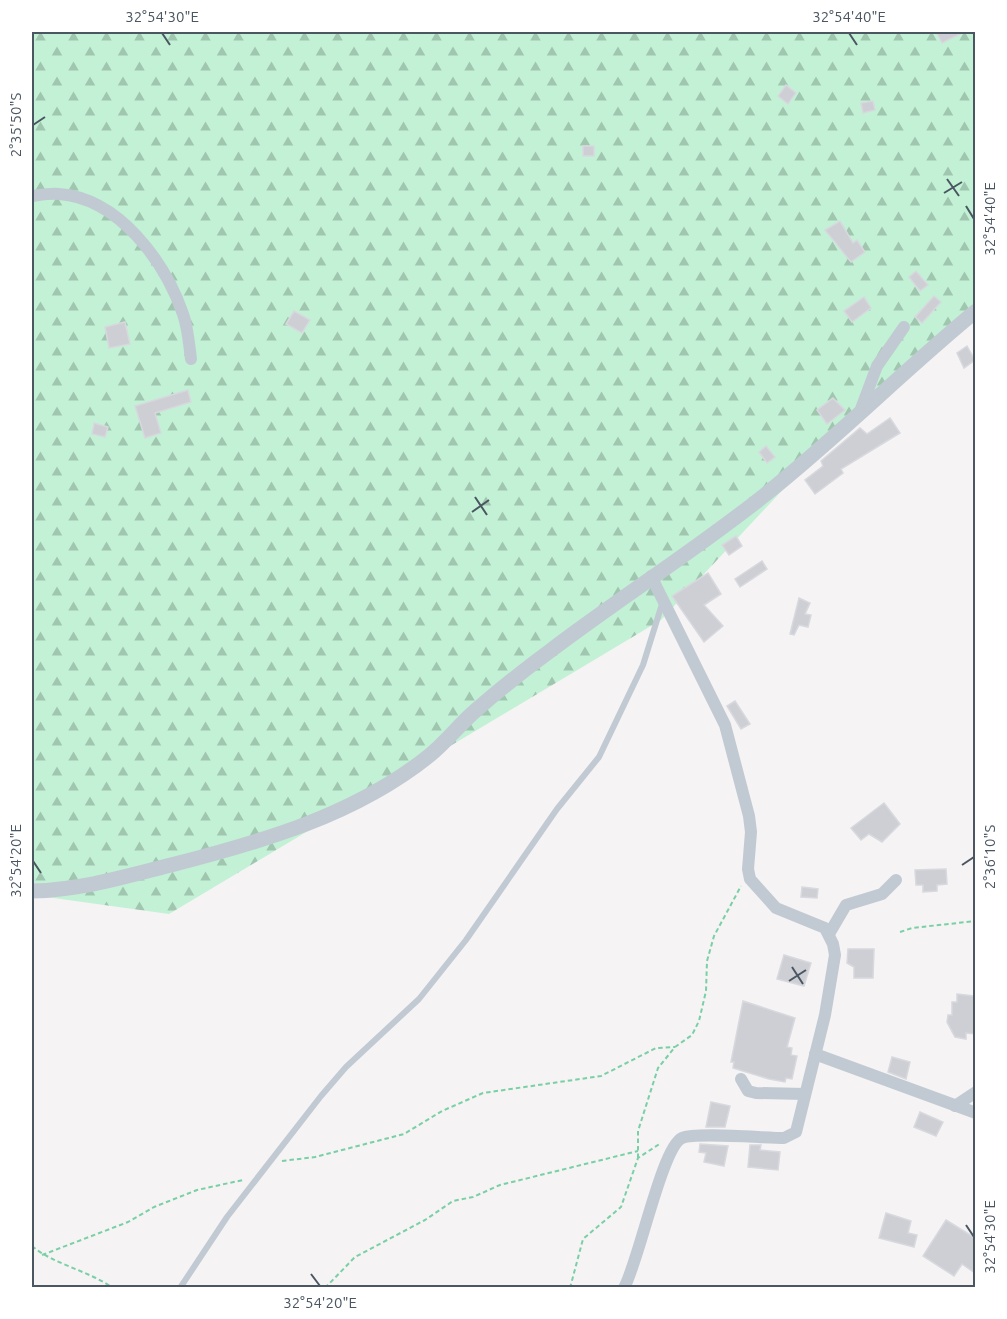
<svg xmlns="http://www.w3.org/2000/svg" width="1007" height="1319" font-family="Ubuntu,sans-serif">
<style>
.forest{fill:url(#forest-firs)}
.building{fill:#cdcfd5;stroke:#d7d9de;stroke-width:1.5}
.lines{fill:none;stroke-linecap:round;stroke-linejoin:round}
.path{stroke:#7ad0a6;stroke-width:2;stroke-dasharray:4.5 3;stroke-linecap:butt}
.service{stroke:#c1cad2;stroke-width:6}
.minor{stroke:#c1cad2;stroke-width:12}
.tertiary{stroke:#c1cad2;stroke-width:15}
.ticks{fill:none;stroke:#4a5661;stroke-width:2}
.neatline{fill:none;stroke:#4a5661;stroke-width:2}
.ticks-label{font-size:15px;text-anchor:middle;fill:#4a5661}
</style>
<defs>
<pattern id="forest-firs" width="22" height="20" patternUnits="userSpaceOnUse" patternTransform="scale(1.5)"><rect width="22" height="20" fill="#c3f1d5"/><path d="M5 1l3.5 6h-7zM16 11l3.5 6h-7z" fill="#a0c6b0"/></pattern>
</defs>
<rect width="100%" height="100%" fill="#f5f3f3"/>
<!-- forest -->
<polygon class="forest" points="32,32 975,32 975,313 848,420 661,620 169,914 32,895"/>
<!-- building -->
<g class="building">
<polygon points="936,32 964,32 942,43"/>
<polygon points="786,85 796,93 788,104 778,96"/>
<polygon points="873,101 875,110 863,113 861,103"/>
<rect x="583" y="146" width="11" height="10"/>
<polygon points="840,221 853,243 857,240 865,252 851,262 825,230"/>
<polygon points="916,271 928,285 920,291 909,277"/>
<polygon points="934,296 941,302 922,323 915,317"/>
<polygon points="864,297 871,308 852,322 844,311"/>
<polygon points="294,311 310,320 302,333 286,324"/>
<polygon points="125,322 130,344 109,348 105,327"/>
<polygon points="967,346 975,360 964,368 957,353"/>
<polygon points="188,390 191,402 155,413 161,433 145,438 135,406"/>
<polygon points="833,398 845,410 827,424 817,410"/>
<polygon points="890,418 900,433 841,469 843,473 815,494 805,480 823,466 821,461 860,428 867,434"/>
<polygon points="94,423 108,427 105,437 92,434"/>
<polygon points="766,446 775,457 767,463 759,452"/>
<polygon points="736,536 742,546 729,555 722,545"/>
<polygon points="762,561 767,569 740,587 735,579"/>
<polygon points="708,573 721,594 704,605 723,626 704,642 672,596"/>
<polygon points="799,598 810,603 805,614 811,615 808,627 799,625 794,635 790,634"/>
<polygon points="735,701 750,724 741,729 727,706"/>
<polygon points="884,803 900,824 882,842 869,834 861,840 851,828"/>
<polygon points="946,869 947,884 937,885 937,891 923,892 923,885 916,885 915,870"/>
<polygon points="802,887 818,889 817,898 801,897"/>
<polygon points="848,949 874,949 873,978 854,978 854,967 847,963"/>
<polygon points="784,955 811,963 804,986 777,979"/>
<polygon points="957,994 974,996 975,1001 975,1034 966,1033 966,1039 955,1037 947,1022 948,1015 952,1015 952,1002 957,1002"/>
<polygon points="743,1001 795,1018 787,1047 792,1048 791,1055 797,1056 792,1079 786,1078 785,1082 769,1079 733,1068 734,1062 731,1062"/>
<polygon points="892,1057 910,1062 906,1079 888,1072"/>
<polygon points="711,1102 730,1106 725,1127 706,1127"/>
<polygon points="920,1112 943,1122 936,1136 914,1127"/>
<polygon points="700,1144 728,1146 724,1166 704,1162 706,1153 699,1152"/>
<polygon points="750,1145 761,1145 760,1150 780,1152 778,1170 748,1167"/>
<polygon points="886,1213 911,1221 908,1233 917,1235 914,1247 879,1238"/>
<polygon points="946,1220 975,1238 975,1273 962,1264 954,1276 923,1256"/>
</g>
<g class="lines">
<!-- path -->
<g class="path">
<polyline points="900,932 912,928 976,921"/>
<polyline points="638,1158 638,1131 658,1068 675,1047 692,1035 699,1021 706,991 707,961 714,936 741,886"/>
<polyline points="282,1161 315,1157 404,1134 442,1111 483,1093 601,1076 656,1048 675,1047"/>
<path d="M32 1246C53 1264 87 1270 113 1288"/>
<polyline points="42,1255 128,1222 154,1207 197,1190 243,1180"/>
<polyline points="325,1288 355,1257 425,1220 453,1201 473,1197 500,1185 638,1151"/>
<polyline points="570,1288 583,1239 621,1207 638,1158 661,1143"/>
</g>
<!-- service -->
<polyline class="service" points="180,1288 227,1217 321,1096 346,1067 419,999 466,940 557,809 599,757 643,665 662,604"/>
<!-- minor -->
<g class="minor">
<path d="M32 196C40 195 50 193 59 194 119 198 165 262 183 314 188 328 189 344 191 359"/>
<polyline points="859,414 877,366 904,327"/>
<polyline points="829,934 846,905 882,894 896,880"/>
<polyline points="815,1054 976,1113"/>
<polyline points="741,1079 748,1091 756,1093 805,1094"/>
<polyline points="955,1106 976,1092"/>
<path d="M624 1288C639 1261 662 1147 682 1138 696 1132 764 1138 784 1138L796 1132 825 1015 835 955 833 944 825 928 776 908 750 879 748 869 751 832 749 816 725 725 651 576"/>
</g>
<!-- tertiary -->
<path class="tertiary" d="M32 891C80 890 124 877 171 865 261 842 356 815 430 755 446 742 459 725 475 711 499 690 524 670 550 651 621 597 696 550 766 494 839 436 904 370 976 311"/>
</g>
<!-- ticks -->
<path class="ticks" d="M162 33 170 45M849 33 857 45M33 125 45 117M947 179 959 196M944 193 962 182M966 206 974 219M475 497 487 515M472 512 489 500M33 861 41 873M962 865 974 857M792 967 803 984M789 981 806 970M966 1225 974 1237M311 1274 320 1286"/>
<!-- border -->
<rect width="1007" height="1319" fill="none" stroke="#ffffff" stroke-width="66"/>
<rect x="33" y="33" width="941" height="1253" class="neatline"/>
<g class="ticks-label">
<text x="162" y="22">32°54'30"E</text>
<text x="849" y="22">32°54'40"E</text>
<text transform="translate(16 125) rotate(-90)" y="5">2°35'50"S</text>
<text transform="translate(990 219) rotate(-90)" y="5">32°54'40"E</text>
<text transform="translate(990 857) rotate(-90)" y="5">2°36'10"S</text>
<text transform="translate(16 861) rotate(-90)" y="5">32°54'20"E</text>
<text transform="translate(990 1237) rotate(-90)" y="5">32°54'30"E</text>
<text x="320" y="1308">32°54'20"E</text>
</g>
</svg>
